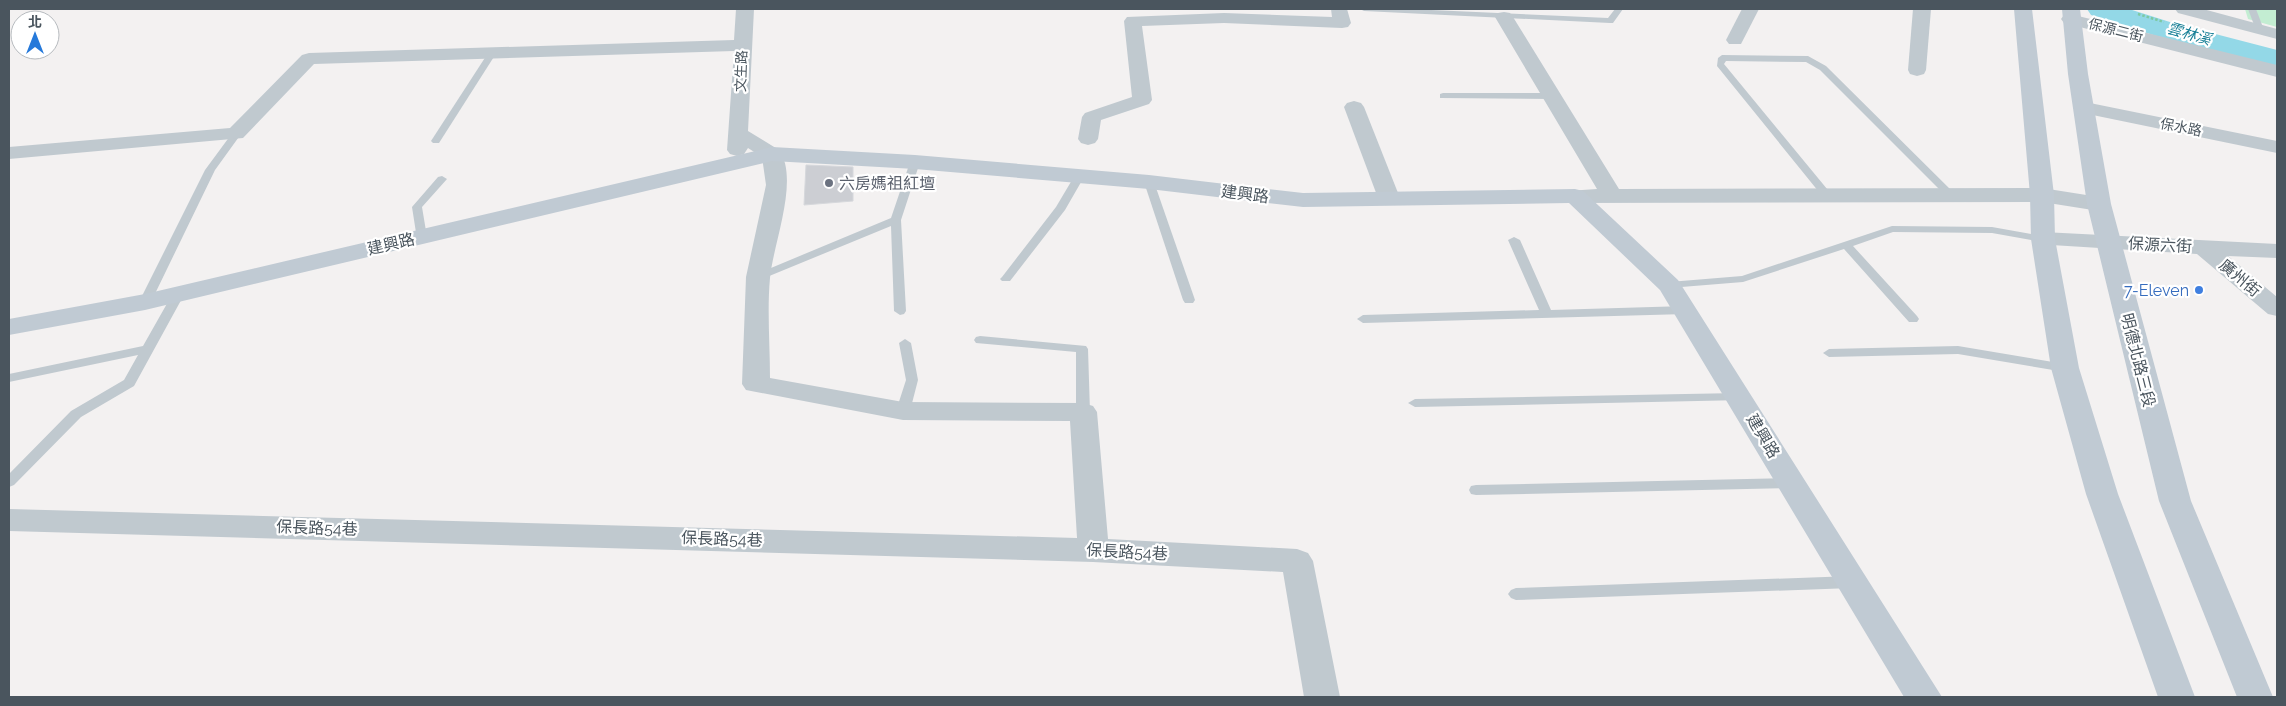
<svg xmlns="http://www.w3.org/2000/svg" width="2286" height="706" font-family="Raleway,'Noto Sans TC',sans-serif">
<style>
.green{fill:#c3edd2}
.lines{fill:none;stroke-linecap:round;stroke-linejoin:round}
.river{fill:#93d8e7;fill-rule:evenodd}
.building{fill:#ccced3;stroke:#d6d8dc}
.path{stroke:#7dc9a2;stroke-width:2.5;stroke-dasharray:2.5 2;stroke-linecap:butt}
.lane{fill:#c0c9cf;fill-rule:evenodd}
.street{fill:#c0c9cf;fill-rule:evenodd}
.secondary{fill:#c0cad3;fill-rule:evenodd}
.worship-dot{fill:#6b7280;stroke:#fff;stroke-width:2}
.shop-dot{fill:#3f7fe0;stroke:#fff;stroke-width:2}
.labels{text-anchor:middle;dominant-baseline:central;stroke-width:4.5;stroke-linejoin:round;paint-order:stroke}
.far-street-label{font-size:14px;fill:#4a555e;stroke:#fff}
.far-water-label{font-size:15px;font-style:italic;fill:#167f96;stroke:#fff}
.worship-label{font-size:16px;fill:#5b616d;stroke:#fff;text-anchor:start}
.street-label{font-size:16px;fill:#4a555e;stroke:#fff}
.shop-label{font-size:16px;fill:#366cbe;stroke:#fff;text-anchor:end}
</style>
<rect width="100%" height="100%" fill="#f3f1f1"/>
<!-- green -->
<polygon class="green" points="2245,9 2277,9 2277,27 2248,19"/>
<g class="lines">
<!-- river -->
<polygon class="river" points="2087,9 2129,9 2173,23 2277,50 2277,68 2153,35 2091,15"/>
</g>
<!-- building -->
<polygon class="building" points="806,165 853,167 853,201 804,205"/>
<g class="lines">
<!-- path -->
<polyline class="path" points="2138,14 2164,22"/>
<!-- lane -->
<g class="lane">
<polygon points="1360,9 1409,9 1608,18 1615,9 1623,9 1613,23 1610,23 1364,11"/>
<polygon points="2248,9 2256,9 2264,30 2263,32 2256,30"/>
<polygon points="490,50 497,52 439,143 433,143 431,141"/>
<polygon points="1722,55 1808,56 1826,66 1956,195 1951,198 1947,197 1820,70 1806,62 1726,61 1724,64 1832,195 1827,198 1823,197 1717,66 1718,58"/>
<polygon points="1443,93 1552,93 1557,96 1552,99 1440,98 1440,94"/>
<polygon points="236,131 241,134 215,170 151,302 149,305 141,305 139,302 205,170 233,132"/>
<polygon points="915,159 920,162 901,220 906,311 904,314 900,315 894,311 891,226 762,279 754,279 752,277 754,275 891,218 910,162"/>
<polygon points="1079,174 1084,177 1065,210 1010,281 1002,281 1000,279 1002,277 1056,207 1075,175"/>
<polygon points="442,176 447,179 422,207 427,237 425,239 417,239 412,207 438,177"/>
<polygon points="1149,179 1154,182 1195,300 1193,303 1185,303 1183,300 1144,182"/>
<polygon points="1892,226 1992,227 2043,236 2049,239 2043,242 1992,233 1893,232 1853,246 1917,316 1919,319 1917,322 1909,322 1844,249 1743,282 1669,288 1663,285 1669,282 1742,276"/>
<polygon points="1514,237 1520,240 1551,310 1686,306 1692,310 1686,314 1363,323 1357,319 1363,315 1539,310 1508,240"/>
<polygon points="179,289 185,293 134,386 81,417 14,485 9,487 9,474 71,411 124,380 138,355 9,382 9,374 143,346 173,293"/>
<polygon points="980,336 1086,346 1088,349 1090,412 1088,415 1083,416 1076,412 1076,352 976,343 974,340 976,337"/>
<polygon points="905,339 911,343 918,380 910,411 903,415 896,411 906,380 899,343"/>
<polygon points="1958,346 2065,364 2071,368 2065,372 1958,354 1829,357 1823,353 1829,349"/>
<polygon points="1739,393 1744,394 1746,397 1744,400 1415,407 1408,403 1415,399"/>
<polygon points="1792,478 1797,480 1799,483 1797,486 1792,488 1476,495 1471,494 1469,490 1471,486 1476,485"/>
<polygon points="1852,576 1857,578 1860,582 1857,586 1852,588 1516,600 1511,598 1508,594 1511,590 1516,588"/>
</g>
<!-- street -->
<g class="street">
<path d="M736 9H754L748 131 779 150C800 179 773 244 770 278 767 311 770 345 770 378L903 402 1083 403 1093 406 1097 412 1108 539 1297 549 1308 553 1313 561 1340 697H1304L1283 572 1093 562 9 531V509L1077 538 1070 421 903 420 746 390 742 384 746 277 766 185 762 157 748 148 744 154 737 156 730 154 727 150 734 51 314 64 243 138 9 159V147L230 128 302 55 309 53 734 40Z"/>
<polygon points="1331,9 1347,9 1351,23 1348,27 1342,28 1224,23 1142,26 1152,100 1149,104 1101,120 1098,139 1095,143 1088,145 1081,143 1078,139 1082,117 1085,113 1132,97 1124,21 1127,17 1224,13 1332,17"/>
<polygon points="1742,9 1759,9 1741,44 1729,44 1726,40"/>
<polygon points="1913,9 1931,9 1926,70 1924,74 1917,76 1910,74 1908,70"/>
<polygon points="2175,9 2203,9 2277,29 2277,39 2178,13"/>
<polygon points="1504,12 1510,13 1513,17 1619,189 2042,188 2099,197 2107,199 2110,204 2107,209 2099,211 2042,202 1575,203 1567,201 1564,196 1567,191 1597,189 1495,17 1498,13"/>
<polygon points="2070,14 2277,65 2277,77 2064,23 2061,19 2064,15"/>
<polygon points="1354,101 1361,103 1364,107 1400,198 1397,203 1389,205 1381,203 1378,198 1344,107 1347,103"/>
<polygon points="2085,102 2277,141 2277,153 2078,112 2075,108 2078,104"/>
<polygon points="2043,232 2277,244 2277,258 2228,256 2277,297 2277,316 2268,314 2197,254 2035,244 2031,239 2035,234"/>
</g>
<!-- secondary -->
<g class="secondary">
<polygon points="2014,9 2032,9 2054,195 2055,239 2079,368 2118,494 2195,697 2158,697 2086,494 2051,368 2031,239 2030,195"/>
<polygon points="2062,9 2080,9 2088,74 2111,204 2191,501 2273,697 2237,697 2159,501 2087,204 2068,74"/>
<polygon points="772,147 915,155 1149,175 1303,193 1575,189 1583,191 1678,280 1942,697 1904,697 1660,290 1569,203 1303,207 1149,189 915,169 772,161 145,310 9,335 9,319 145,294"/>
</g>
</g>
<!-- markers -->
<circle class="worship-dot" cx="829" cy="183" r="5"/>
<circle class="shop-dot" cx="2199" cy="290" r="5"/>
<g class="labels">
<!-- far-street labels -->
<g class="far-street-label">
<text transform="translate(2116 30) rotate(14)">保源二街</text>
<text transform="translate(741 71) rotate(-88)">文生路</text>
<text transform="translate(2181 127) rotate(11)">保水路</text>
</g>
<!-- far-water labels -->
<g class="far-water-label">
<text transform="translate(2189 34) rotate(16)">雲林溪</text>
</g>
<!-- worship labels -->
<g class="worship-label">
<text x="839" y="183">六房媽祖紅壇</text>
</g>
<!-- street labels -->
<g class="street-label">
<text transform="translate(1245 194) rotate(7)">建興路</text>
<text transform="translate(391 244) rotate(-13)">建興路</text>
<text transform="translate(2160 245) rotate(3)">保源六街</text>
<text transform="translate(2240 278) rotate(40)">廣州街</text>
<text transform="translate(2138 360) rotate(76)">明德北路三段</text>
<text transform="translate(1763 436) rotate(59)">建興路</text>
<text transform="translate(317 528) rotate(2)">保長路54巷</text>
<text transform="translate(722 539) rotate(2)">保長路54巷</text>
<text transform="translate(1127 552) rotate(3)">保長路54巷</text>
</g>
<!-- shop labels -->
<g class="shop-label">
<text x="2189" y="290">7-Eleven</text>
</g>
</g>
<!-- border -->
<rect width="2286" height="706" fill="none" stroke="#4a555e" stroke-width="20"/>
<!-- north arrow -->
<g transform="translate(35 35)"><circle r="24" fill="#ffffff" stroke="#b7bbbf"/>
<path d="M0-4L9 19L0 12L-9 19Z" fill="#2579da"/>
<text y="-8" font-size="14" font-weight="bold" text-anchor="middle" fill="#4a555e">北</text>
</g>
</svg>
